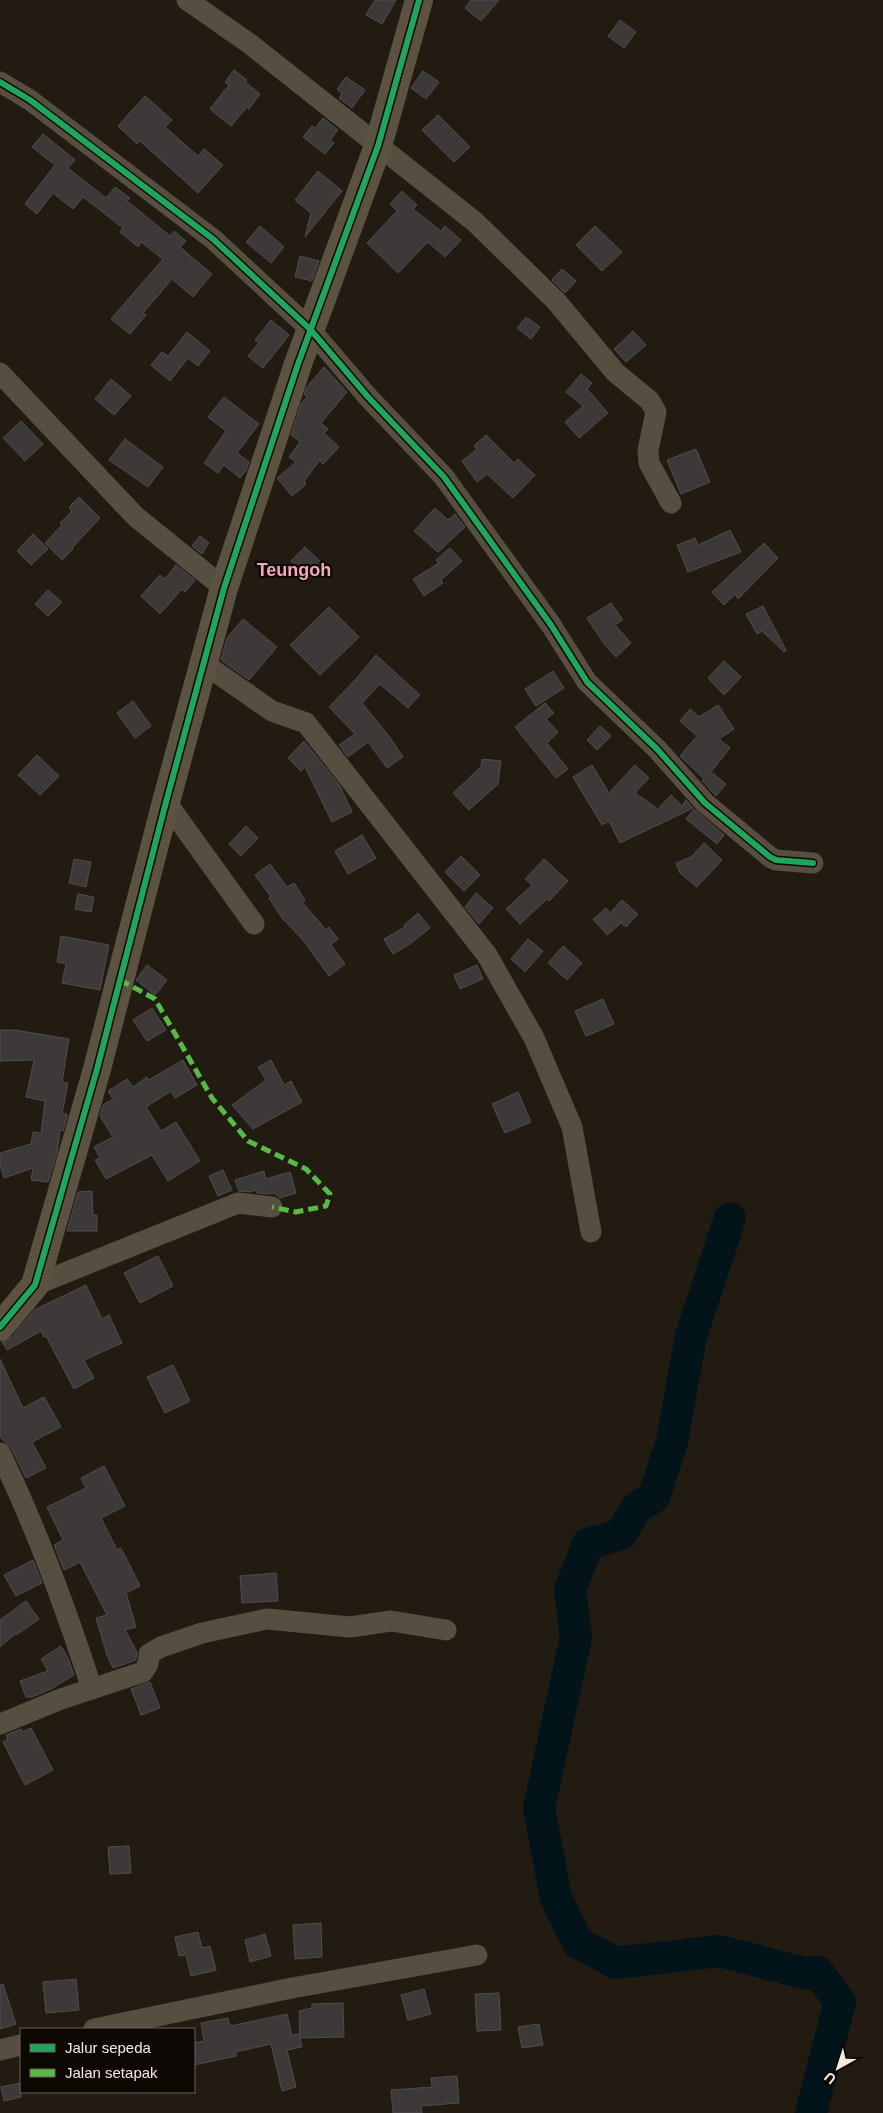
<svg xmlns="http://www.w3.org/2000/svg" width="883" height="2113" font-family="Arial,sans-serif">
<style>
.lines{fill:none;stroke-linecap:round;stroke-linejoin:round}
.river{stroke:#03131a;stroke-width:32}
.building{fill:#3e3939;stroke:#504d4e}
.street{stroke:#564e40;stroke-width:21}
.secondary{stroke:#5c5241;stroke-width:28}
.quiet{stroke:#58b947;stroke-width:5;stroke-dasharray:10 5;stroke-linecap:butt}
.cycleway-casing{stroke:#0d0803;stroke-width:9}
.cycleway{stroke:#20a55d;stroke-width:6}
.labels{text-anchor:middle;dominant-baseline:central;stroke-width:4.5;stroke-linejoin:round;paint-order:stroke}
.quarter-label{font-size:18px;font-weight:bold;fill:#f6a4ba;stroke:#0d0803}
</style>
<rect width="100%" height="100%" fill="#211b11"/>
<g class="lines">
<!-- river -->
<polyline class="river" points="730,1218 691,1336 672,1441 654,1497 636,1508 621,1534 588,1544 570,1590 576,1637 539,1808 556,1898 578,1943 616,1963 719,1951 804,1973 818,1972 840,2002 811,2113"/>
</g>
<!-- building -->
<g class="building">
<polygon points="375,0 396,0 382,24 366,15"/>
<polygon points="471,0 499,0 481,21 465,8"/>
<polygon points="620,20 636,32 624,48 608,36"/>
<polygon points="234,70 247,80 245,82 260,94 249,109 247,107 231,126 210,109 229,85 225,82"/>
<polygon points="423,71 439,82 426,99 411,88"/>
<polygon points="346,77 365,90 352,108 339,98 342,94 337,89"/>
<polygon points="145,96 172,120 165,127 198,156 204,149 223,165 198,193 140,141 137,144 118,126"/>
<polygon points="438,115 470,147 454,162 422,130"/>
<polygon points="323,118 338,130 330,140 334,143 325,154 303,137 312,126 315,128"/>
<polygon points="43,134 75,160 68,168 106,198 115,187 130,198 127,201 170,236 174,231 186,241 180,247 212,274 193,297 172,279 143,313 146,315 130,334 111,319 163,259 141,242 138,247 120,232 123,228 83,197 73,209 53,193 37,214 25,204 55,165 32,147"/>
<polygon points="318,171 342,191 305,237 311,213 295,200"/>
<polygon points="402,191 417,205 413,209 441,231 445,226 461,240 445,257 428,242 398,273 367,243 397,211 390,204"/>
<polygon points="260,226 284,247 271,263 246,242"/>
<polygon points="595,226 622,252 602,271 576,245"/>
<polygon points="300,256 319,261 312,281 295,277"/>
<polygon points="562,269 576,281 565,293 552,280"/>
<polygon points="526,317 540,327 531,339 517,328"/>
<polygon points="271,320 289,335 263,368 248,356 259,343 255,340"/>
<polygon points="633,331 646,345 626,362 614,349"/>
<polygon points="187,332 210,351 198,366 188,358 170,381 151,365 162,352 168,356"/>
<polygon points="324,367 347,392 321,423 328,429 324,433 339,447 323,464 320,460 304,481 306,484 292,496 277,478 296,462 289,457 300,442 291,435 301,404 307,397 304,394 306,388"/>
<polygon points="581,374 592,383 587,389 608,413 579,438 565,422 583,406 566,392"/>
<polygon points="111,379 131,396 114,415 95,399"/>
<polygon points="224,397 259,424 237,453 249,462 246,471 240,478 224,465 218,473 204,463 226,431 208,417"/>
<polygon points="21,421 43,444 25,461 3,438"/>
<polygon points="486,435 514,463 518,459 535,475 513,498 487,474 477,482 462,461 477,449 474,446"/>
<polygon points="125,439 163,467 148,487 109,460"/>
<polygon points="696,449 710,482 681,494 667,460"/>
<polygon points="79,497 100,518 72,548 73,549 62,560 45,543 62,525 60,523 72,511 69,507"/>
<polygon points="435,508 448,520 455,514 465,527 438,552 414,531"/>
<polygon points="730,530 741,552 688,572 677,545 695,538 698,545"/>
<polygon points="33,534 48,549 31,565 17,551"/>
<polygon points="200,536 209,543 202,554 192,546"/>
<polygon points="764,543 778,558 738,599 735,594 724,605 712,592"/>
<polygon points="305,547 323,564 309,579 291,561"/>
<polygon points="450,548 462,561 441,580 443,583 424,596 413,579 439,563 436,560"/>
<polygon points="176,565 195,580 185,592 182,589 160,614 141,596 160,575 165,579"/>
<polygon points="48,590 62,602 48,616 35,604"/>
<polygon points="611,603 623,620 615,625 631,643 616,657 604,644 587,618"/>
<polygon points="763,606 786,650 784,652 762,631 757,634 746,614"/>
<polygon points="329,607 359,637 320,675 290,645"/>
<polygon points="243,619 277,647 249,680 221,660 227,638"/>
<polygon points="376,655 420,695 408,708 380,684 362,703 389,736 403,757 387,768 368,742 348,757 339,745 355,734 329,707 355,680"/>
<polygon points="724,661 741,677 724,695 708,678"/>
<polygon points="553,671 564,688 536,706 525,689"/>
<polygon points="133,701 151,726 135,738 117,713"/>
<polygon points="545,703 554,713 546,719 558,732 547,743 568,769 556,778 515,727"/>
<polygon points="718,705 734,729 719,739 730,748 711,772 726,784 716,796 702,781 704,779 680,756 697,736 680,721 690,709 699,717"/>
<polygon points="600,726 611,736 597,750 587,740"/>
<polygon points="304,741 340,786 352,812 332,822 305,767 301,771 288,758"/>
<polygon points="37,755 59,776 40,795 18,775"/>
<polygon points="482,759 501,761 498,784 469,810 453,793 481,767"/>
<polygon points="592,765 609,793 635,765 649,778 635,793 658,809 671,795 682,806 686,800 693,808 620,843 609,821 602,825 573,777"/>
<polygon points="694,809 724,835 717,844 686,819"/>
<polygon points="246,826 258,838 241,856 229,844"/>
<polygon points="362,835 376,858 348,874 335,851"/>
<polygon points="704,843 722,860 697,887 680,873 676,863 691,857"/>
<polygon points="461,856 480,875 464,891 445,872"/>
<polygon points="74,859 91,862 86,887 69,883"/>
<polygon points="544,859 568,881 549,901 547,899 520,924 506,909 532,885 525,879"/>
<polygon points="270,864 287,887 294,883 305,900 302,902 326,930 329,927 338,939 331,945 345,964 329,976 303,940 282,918 269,898 271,897 255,875"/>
<polygon points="476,893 493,908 479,924 465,907"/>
<polygon points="78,894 94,897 91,912 75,909"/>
<polygon points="622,900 638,914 626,927 621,923 607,935 593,919 606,908 610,913"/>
<polygon points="418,913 430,928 410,944 393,954 384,939 405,927 404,925"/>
<polygon points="61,936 109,945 100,990 62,983 66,964 57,962"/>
<polygon points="528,939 543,951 525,972 511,959"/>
<polygon points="563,946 582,963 567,980 548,963"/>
<polygon points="147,965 167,980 155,995 136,980"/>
<polygon points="477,965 483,979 460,989 454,975"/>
<polygon points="603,999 614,1024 586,1036 575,1011"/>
<polygon points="152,1008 166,1030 147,1041 133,1020"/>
<polygon points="0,1030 15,1030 69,1039 62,1082 68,1083 62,1114 67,1114 67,1117 63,1131 60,1130 57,1153 48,1182 31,1180 33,1168 4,1178 0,1165 0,1153 31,1144 33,1132 41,1133 45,1101 26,1097 34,1060 0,1061"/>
<polygon points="183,1060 197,1085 175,1098 171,1091 146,1107 161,1131 176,1122 200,1161 168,1181 152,1155 106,1179 95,1160 100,1158 94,1147 113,1137 100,1116 103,1105 113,1099 108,1091 127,1079 133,1087 147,1077 149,1080"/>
<polygon points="271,1060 284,1085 291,1081 302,1102 253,1129 232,1105 266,1080 258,1067"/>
<polygon points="518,1092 531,1122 505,1133 492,1104"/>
<polygon points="223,1170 232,1190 218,1196 209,1176"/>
<polygon points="264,1171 266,1179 290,1172 296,1193 280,1198 274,1193 270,1194 257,1193 256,1190 251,1192 239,1191 235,1180"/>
<polygon points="92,1191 93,1215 97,1215 97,1231 67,1231 78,1192"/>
<polygon points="158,1256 173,1286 140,1303 124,1273"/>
<polygon points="86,1285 102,1319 109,1315 122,1343 84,1360 94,1378 74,1389 46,1336 44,1337 41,1331 7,1350 2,1342 12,1337 34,1310"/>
<polygon points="0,1359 23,1408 44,1397 61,1427 32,1442 46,1468 26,1478 11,1448 0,1437"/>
<polygon points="173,1365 190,1401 165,1413 147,1377"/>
<polygon points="104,1466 125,1506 101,1518 117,1550 121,1548 140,1586 126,1593 136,1627 125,1630 137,1652 136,1660 113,1668 107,1655 96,1618 107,1615 80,1562 64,1570 54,1545 63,1540 47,1507 86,1488 81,1478"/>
<polygon points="33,1560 42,1583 16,1596 4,1575"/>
<polygon points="276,1573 278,1601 242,1603 240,1576"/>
<polygon points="26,1601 39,1619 16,1635 15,1634 0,1647 0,1620"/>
<polygon points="61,1646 68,1658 74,1675 51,1689 32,1697 26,1697 20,1681 48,1671 41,1659"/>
<polygon points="150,1682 160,1708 141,1715 131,1689"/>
<polygon points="31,1728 53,1770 25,1785 3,1742 8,1739 6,1735 21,1729 22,1732"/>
<polygon points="129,1846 131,1873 110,1874 108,1847"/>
<polygon points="321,1923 322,1957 295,1959 293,1925"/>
<polygon points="198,1932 202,1948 210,1946 216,1970 191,1976 186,1955 179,1956 175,1937"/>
<polygon points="265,1934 271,1956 250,1962 245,1940"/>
<polygon points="76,1979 79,2010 46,2013 43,1982"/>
<polygon points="3,1984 16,2024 0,2029 0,1985"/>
<polygon points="424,1989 431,2014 408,2020 401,1995"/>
<polygon points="499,1993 501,2030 477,2031 475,1994"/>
<polygon points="343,2003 344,2037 300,2038 299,2011 312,2008 312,2004"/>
<polygon points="287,2014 292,2035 299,2034 302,2047 287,2050 296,2087 282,2091 271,2044 236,2052 236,2056 194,2065 194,2043 204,2041 201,2023 228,2018 230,2026"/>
<polygon points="539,2024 543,2045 522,2048 518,2027"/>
<polygon points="457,2076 459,2103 421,2106 422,2113 393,2113 391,2090 432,2087 431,2078"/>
<polygon points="21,2083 21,2097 4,2101 1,2087"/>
</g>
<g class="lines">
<!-- street -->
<g class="street">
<polyline points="187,0 250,44 475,222 556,301 615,372 650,401 656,412 648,450 649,463 671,503"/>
<polyline points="0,82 30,100 213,239 310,329 368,397 444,477 551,625 587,682 657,749 705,803 770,857 776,860 813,863"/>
<polyline points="0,373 135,516 224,588"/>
<polyline points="203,663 272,711 306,723 487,955 534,1038 572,1127 591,1232"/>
<polyline points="166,802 254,924"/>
<polyline points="35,1285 238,1203 272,1207"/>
<path d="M0 1453C37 1529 66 1609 92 1689"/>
<polyline points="0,1724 61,1699 143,1672 148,1664 149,1654 161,1647 202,1633 267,1619 350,1627 391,1621 446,1630"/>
<polyline points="94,2029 292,1988 477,1955"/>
<polyline points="0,2050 21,2045"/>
</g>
<!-- secondary -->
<polyline class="secondary" points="0,1327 35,1285 97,1069 166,802 224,588 298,364 378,146 419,0"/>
<!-- quiet -->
<polyline class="quiet" points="120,980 155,999 212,1098 248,1141 306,1169 330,1194 326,1206 296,1212 272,1207"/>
<defs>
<g id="cycleway">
<polyline points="0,82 30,100 213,239 310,329 368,397 444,477 551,625 587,682 657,749 705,803 770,857 776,860 813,863"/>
<polyline points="0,1327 35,1285 97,1069 166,802 224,588 298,364 378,146 419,0"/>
</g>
</defs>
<!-- cycleway casing -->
<use href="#cycleway" class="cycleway-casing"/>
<!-- cycleway -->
<use href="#cycleway" class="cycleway"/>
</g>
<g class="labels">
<!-- quarter labels -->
<g class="quarter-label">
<text x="294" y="570">Teungoh</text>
</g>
</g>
<!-- legend -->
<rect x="20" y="2028" width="175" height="65" fill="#0d0803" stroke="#69635b"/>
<rect x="30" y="2044" width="25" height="8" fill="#20a55d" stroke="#69635b"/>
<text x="65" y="2053" font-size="15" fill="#f3ebe0">Jalur sepeda</text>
<rect x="30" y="2069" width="25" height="8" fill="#58b947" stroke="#69635b"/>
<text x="65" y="2078" font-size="15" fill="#f3ebe0">Jalan setapak</text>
<!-- north arrow -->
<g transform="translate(838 2068) rotate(219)" stroke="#0d0803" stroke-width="4" paint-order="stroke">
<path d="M0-4L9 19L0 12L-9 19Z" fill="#f3ebe0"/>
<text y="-8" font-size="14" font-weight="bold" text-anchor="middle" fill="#f3ebe0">U</text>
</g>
</svg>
